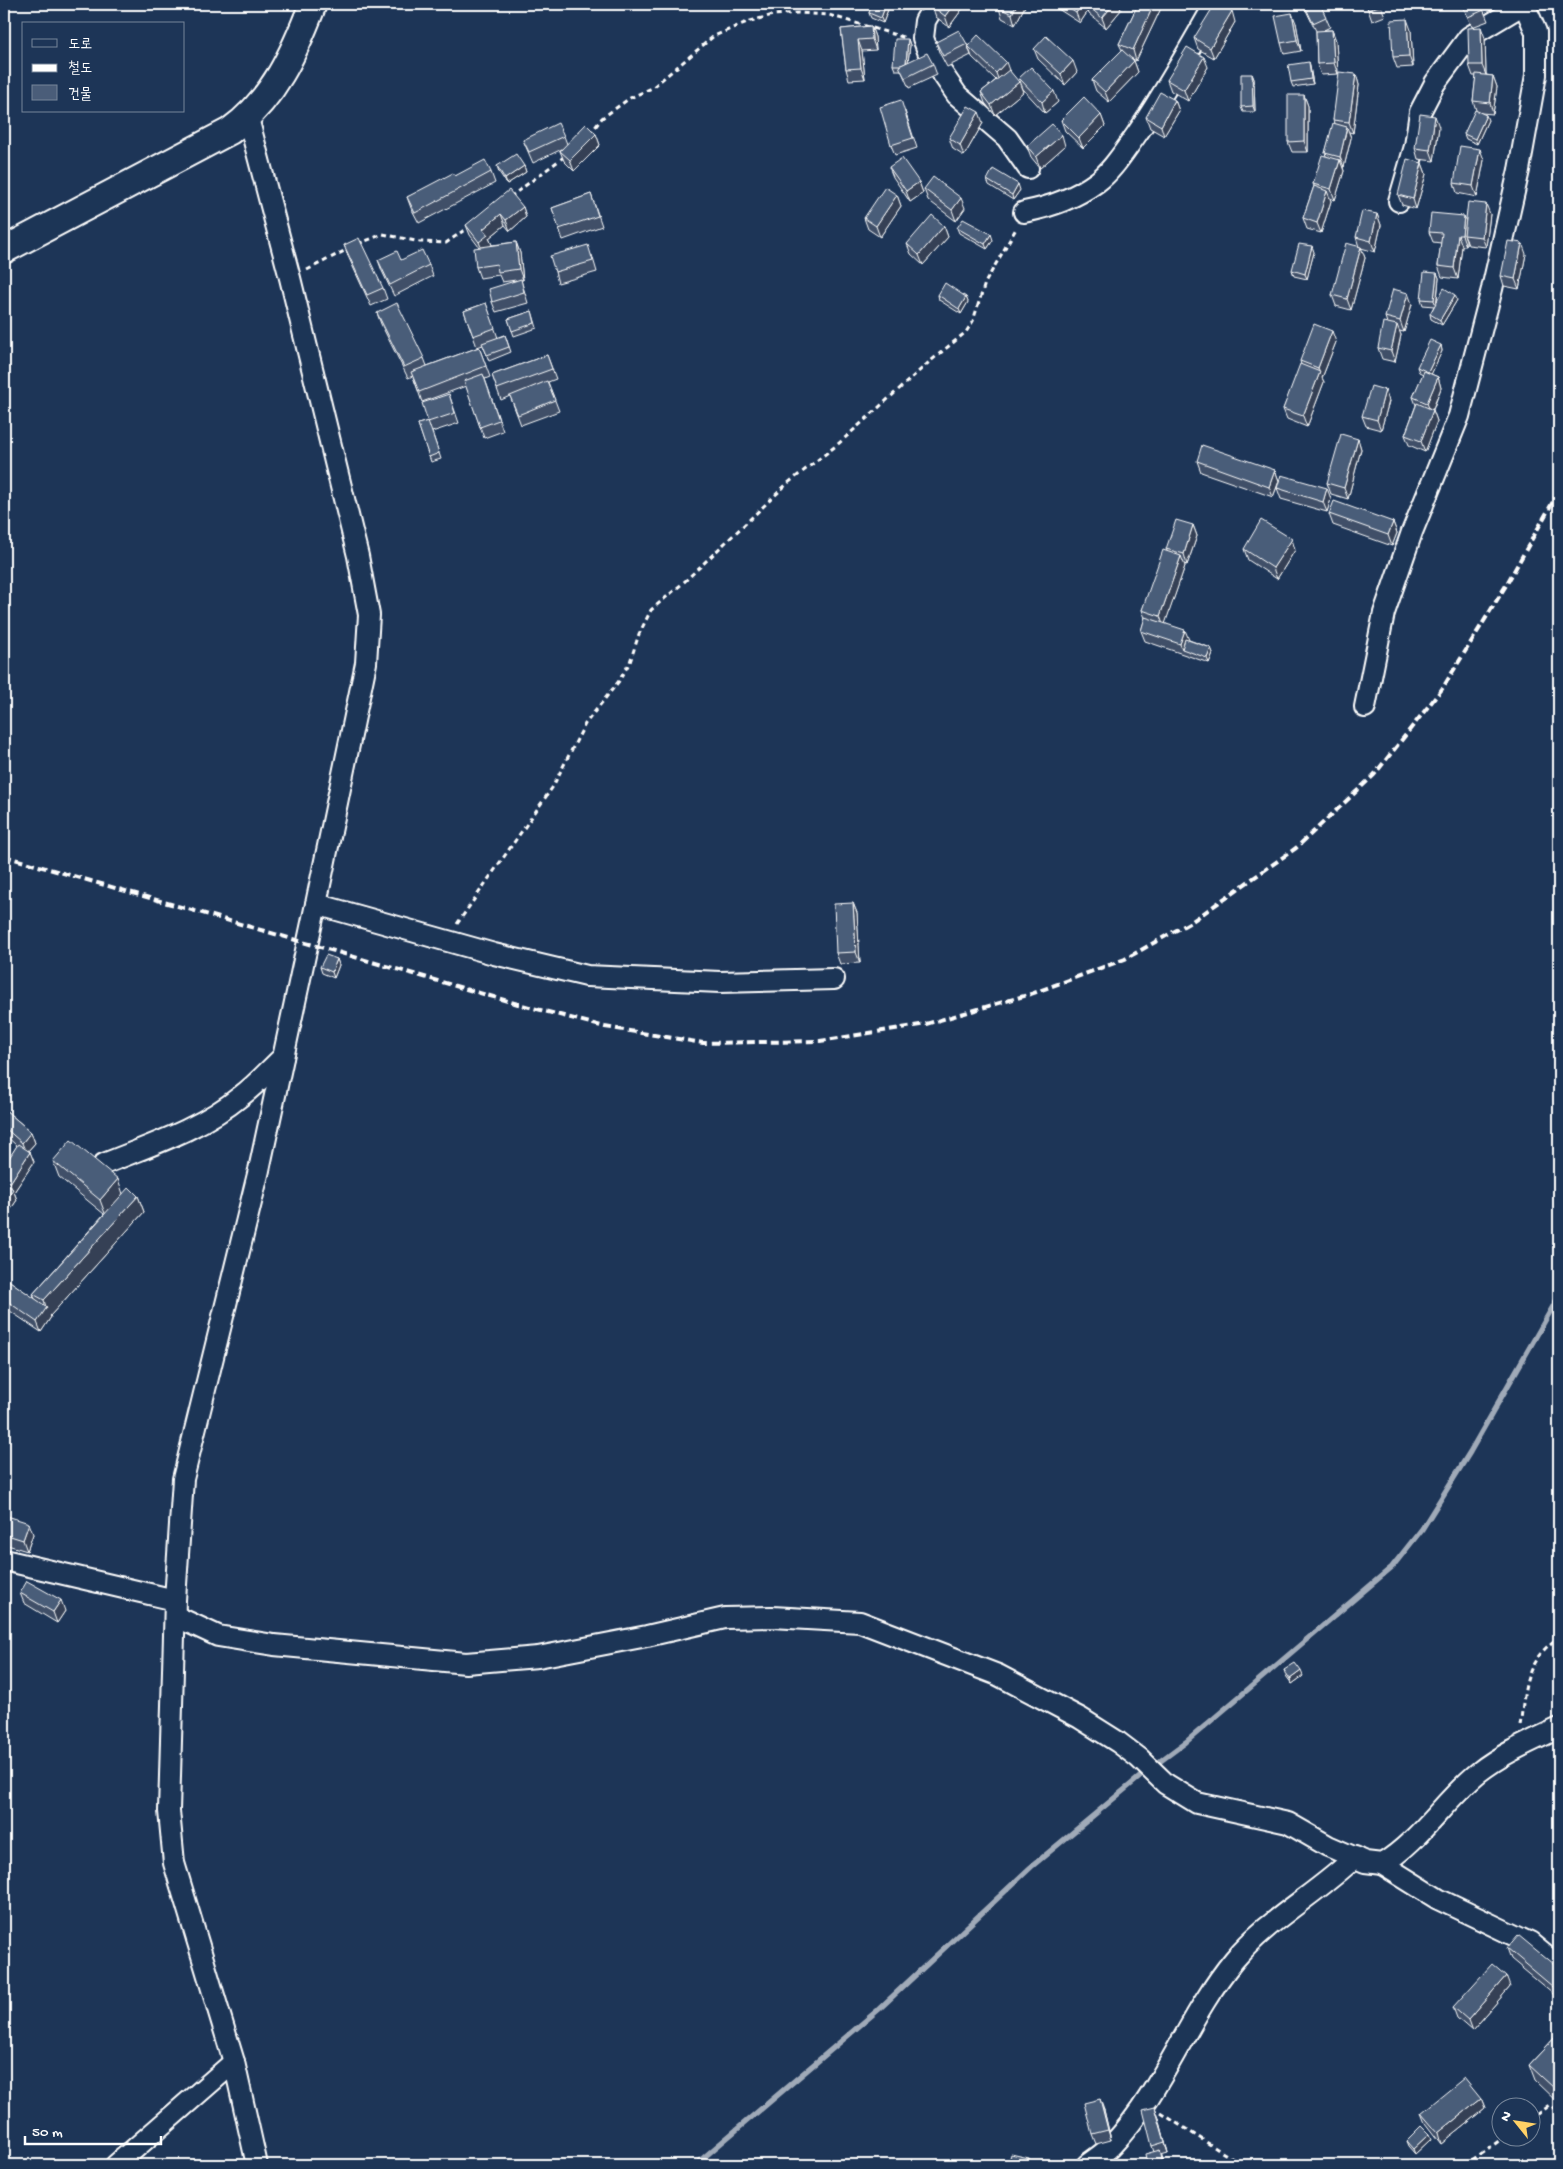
<svg xmlns="http://www.w3.org/2000/svg" width="1563" height="2169" font-family="'Gochi Hand','Poor Story',sans-serif">
<style>
.lines{fill:none;stroke-linecap:round;stroke-linejoin:round}
.stream{stroke:#a0aab8;stroke-width:5.5}
.minor-casing{stroke:#fff;stroke-width:24}
.major-casing{stroke:#fff;stroke-width:30}
.path{stroke:#fff;stroke-width:3;stroke-dasharray:5 4;stroke-linecap:butt}
.minor{stroke:#1d3557;stroke-width:20}
.major{stroke:#1d3557;stroke-width:26}
.rail{stroke:#fff;stroke-width:4;stroke-dasharray:8 4;stroke-linecap:butt}
.wall{fill:#405068;stroke:#fff}
.shaded-wall{fill:#344155;stroke:#fff}
.building{fill:#4a5d79;stroke:#fff}
</style>
<rect width="100%" height="100%" fill="#1d3557"/>
<filter id="ink" filterUnits="userSpaceOnUse"><feTurbulence type="fractalNoise" baseFrequency=".02" numOctaves="2"/><feDisplacementMap in="SourceGraphic" scale="10" xChannelSelector="R" yChannelSelector="G"/><feConvolveMatrix kernelMatrix="1 2 1 2 8 2 1 2 1" color-interpolation-filters="sRGB"/></filter>
<g filter="url(#ink)">
<g class="lines">
<!-- stream -->
<g class="stream">
<polyline points="1155,1765 1186,1742 1392,1567 1422,1529 1470,1452 1559,1296"/>
<polyline points="695,2165 878,2010 1031,1867 1141,1776"/>
</g>
<defs>
<g id="minor">
<polyline points="935,4 925,21 923,38 929,54 957,95 1007,138 1028,168"/>
<polyline points="248,118 290,278 358,556 369,615 366,663 316,904 259,1170 183,1479 175,1600 169,1811 174,1863 234,2062 257,2165"/>
<polyline points="1399,201 1415,146 1420,112 1435,83 1469,37 1524,4"/>
<path d="M1024 212C1051 207 1075 198 1097 182 1112 171 1123 153 1134 138 1164 95 1189 49 1215 4"/>
<polyline points="1365,707 1384,613 1412,532 1459,416 1492,289 1519,170 1536,75 1536,32 1524,4"/>
<polyline points="316,904 494,954 587,976 720,982 834,979"/>
<path d="M104 1164C151 1145 201 1129 241 1096 256 1085 269 1070 283 1057"/>
<polyline points="4,1560 175,1600"/>
<path d="M175 1616 218 1636 274 1645 466 1663 538 1657 647 1636 725 1618 772 1617 860 1622 998 1675 1080 1718 1118 1742 1139 1758 1166 1784 1197 1803 1288 1823 1328 1846 1365 1862 1382 1864C1421 1840 1444 1800 1479 1772 1503 1753 1532 1741 1559 1728"/>
<polyline points="1382,1864 1438,1899 1530,1943 1559,1967"/>
<polyline points="116,2165 234,2062"/>
<path d="M1087 2165C1096 2158 1106 2152 1113 2144 1164 2090 1187 2017 1234 1960 1268 1919 1317 1894 1355 1857"/>
</g>
<path id="major" d="M4 250 230 131C274 99 294 53 313 4"/>
</defs>
<!-- minor casing -->
<use href="#minor" class="minor-casing"/>
<!-- major casing -->
<use href="#major" class="major-casing"/>
<!-- path -->
<g class="path">
<polyline points="590,134 602,118 630,98 652,88 714,36 747,22 773,15 798,13 829,15 906,38"/>
<polyline points="510,197 565,156"/>
<polyline points="358,244 383,234 420,242 446,243 470,226"/>
<polyline points="307,270 348,249"/>
<polyline points="457,924 552,788 585,724 619,681 630,662 639,634 651,610 683,583 788,483 837,445 927,364 966,332 973,321 985,283 1017,227"/>
<path d="M1520 1726C1526 1686 1523 1663 1559 1637"/>
<polyline points="1161,2113 1242,2165"/>
<polyline points="1530,2119 1549,2105 1559,2111"/>
<polyline points="1465,2165 1506,2136"/>
</g>
<!-- minor -->
<use href="#minor" class="minor"/>
<!-- major -->
<use href="#major" class="major"/>
<!-- rail -->
<polyline class="rail" points="4,856 518,1004 605,1027 703,1043 820,1041 926,1024 1031,994 1125,959 1191,922 1296,848 1374,775 1442,689 1505,587 1559,491"/>
</g>
<!-- wall -->
<g class="wall">
<polygon points="872,4 890,4 883,23 871,18 869,13"/>
<polygon points="904,4 924,4 921,11"/>
<polygon points="934,4 966,4 949,27 936,17 932,6"/>
<polygon points="1026,4 1015,25 1002,18 999,8"/>
<polygon points="1054,4 1119,4 1121,10 1106,28 1089,14 1088,11 1080,23 1055,7"/>
<polygon points="1138,4 1163,4 1136,61 1131,58 1134,61 1138,72 1109,102 1096,91 1092,80 1122,50 1119,44"/>
<polygon points="1303,4 1320,4 1330,27 1324,30 1332,30 1336,41 1338,74 1321,75 1317,64 1316,31"/>
<polygon points="1366,4 1380,4 1385,16 1372,21"/>
<polygon points="1410,4 1423,4 1413,9"/>
<polygon points="1462,4 1481,4 1488,21 1472,27"/>
<polygon points="1235,22 1214,58 1198,49 1194,38"/>
<polygon points="1296,23 1301,51 1284,54 1281,43"/>
<polygon points="871,26 875,37 876,50 862,51 865,79 849,80 846,69 841,29"/>
<polygon points="1411,30 1413,67 1397,68 1393,57"/>
<polygon points="1485,38 1486,75 1493,76 1497,87 1493,114 1481,113 1488,120 1477,144 1466,139 1464,134 1476,110 1473,101 1476,76 1473,76 1469,65"/>
<polygon points="908,39 910,45 908,62 933,64 937,75 909,88 901,70 895,70 893,65"/>
<polygon points="936,42 967,44 971,55 947,67 939,52"/>
<polygon points="968,46 1009,70 1023,92 995,115 985,103 981,92 996,80 972,57"/>
<polygon points="1034,49 1077,72 1065,85 1038,59"/>
<polygon points="1309,62 1310,67 1313,84 1293,87 1291,82"/>
<polygon points="1208,67 1188,101 1171,91 1167,80"/>
<polygon points="1252,74 1254,79 1255,112 1243,112 1241,107"/>
<polygon points="1356,74 1359,85 1353,133 1349,132 1351,138 1344,167 1343,167 1344,171 1335,200 1330,198 1331,201 1321,233 1307,229 1303,218 1314,186 1313,184 1326,156 1325,153 1334,124 1333,120"/>
<polygon points="1019,78 1058,102 1045,113 1023,89"/>
<polygon points="1304,95 1308,106 1308,152 1292,152 1288,142"/>
<polygon points="1175,100 1179,111 1164,136 1150,128 1146,117"/>
<polygon points="905,111 917,148 895,155 891,145"/>
<polygon points="1101,115 1105,126 1083,148 1065,131 1061,120"/>
<polygon points="983,123 964,156 953,149 949,138"/>
<polygon points="1439,127 1434,161 1418,159 1415,148"/>
<polygon points="596,134 600,145 574,171 564,161 560,151 562,149 533,163 523,140 564,136 567,144"/>
<polygon points="1027,146 1065,146 1040,168 1031,157"/>
<polygon points="1484,160 1477,197 1457,193 1454,183"/>
<polygon points="1422,163 1426,174 1416,209 1402,205 1398,195"/>
<polygon points="497,166 524,166 526,172 507,184 499,172"/>
<polygon points="889,167 919,182 923,193 910,202 893,177"/>
<polygon points="491,172 495,183 419,223 411,208 407,197 455,176"/>
<polygon points="987,180 1020,190 1013,200 989,185"/>
<polygon points="924,189 965,208 956,221 928,200"/>
<polygon points="591,194 602,226 563,240 552,208"/>
<polygon points="897,195 901,206 880,237 868,229 864,218"/>
<polygon points="523,207 526,217 510,231 505,225 489,238 492,245 516,242 520,253 523,280 521,280 528,303 496,312 492,302 516,280 502,282 499,275 480,278 476,267 479,247 470,235 466,225"/>
<polygon points="1377,214 1381,225 1375,252 1361,248 1365,258 1351,310 1336,306 1332,295 1359,247 1356,237"/>
<polygon points="1490,214 1486,247 1468,245 1466,240 1466,246 1462,246 1458,279 1442,277 1438,266 1441,243 1433,242 1429,232"/>
<polygon points="944,226 948,237 923,265 911,254 907,244"/>
<polygon points="957,228 993,240 987,249 959,233"/>
<polygon points="344,245 383,288 387,299 371,306 348,256"/>
<polygon points="1314,252 1307,279 1294,276 1292,270"/>
<polygon points="1526,254 1519,289 1504,286 1501,276"/>
<polygon points="592,255 597,272 558,283 555,272"/>
<polygon points="378,260 401,260 429,265 433,276 394,296 382,271"/>
<polygon points="1437,273 1439,278 1437,301 1457,300 1442,325 1431,319 1430,314 1434,306 1423,305 1421,299"/>
<polygon points="938,295 966,297 968,302 961,314 939,300"/>
<polygon points="486,303 498,338 505,335 511,352 489,361 483,345 477,347 464,311"/>
<polygon points="1412,304 1404,332 1399,331 1401,335 1395,362 1382,359 1378,348 1387,323 1385,317"/>
<polygon points="532,311 537,328 514,336 508,319"/>
<polygon points="377,313 424,358 427,366 479,347 490,377 485,379 503,431 484,438 466,386 422,402 413,376 408,378 381,324"/>
<polygon points="1336,342 1322,378 1324,382 1307,427 1287,419 1283,409 1301,365 1300,361"/>
<polygon points="1441,345 1442,351 1431,374 1438,377 1441,388 1433,410 1437,421 1425,452 1409,445 1405,435 1416,405 1413,397 1423,374 1419,372 1417,367"/>
<polygon points="547,355 556,379 548,382 559,411 521,425 510,396 501,400 492,375"/>
<polygon points="449,394 459,423 432,432 441,459 431,462 418,424 428,421"/>
<polygon points="1389,401 1381,430 1366,426 1362,416"/>
<polygon points="1358,439 1361,449 1348,499 1331,494 1327,483"/>
<polygon points="1197,461 1275,470 1279,481 1273,497 1201,472"/>
<polygon points="1277,488 1331,499 1327,512 1281,499"/>
<polygon points="1329,514 1393,522 1397,533 1392,546 1333,525"/>
<polygon points="1193,525 1197,536 1187,565 1184,564 1185,566 1165,623 1189,640 1211,648 1213,653 1209,663 1145,641 1141,631 1145,618 1142,610 1167,551 1166,549"/>
<polygon points="1244,549 1295,550 1277,579 1248,560"/>
<polygon points="853,903 857,913 860,963 840,964 836,953"/>
<polygon points="337,959 339,965 334,978 322,973 320,967"/>
<polygon points="4,1109 31,1132 35,1143 28,1151 30,1152 34,1162 14,1192 17,1200 4,1219 4,1166 17,1146 4,1134"/>
<polygon points="53,1161 123,1194 138,1196 144,1212 50,1316 51,1317 41,1332 4,1307 4,1277 35,1299 33,1294 104,1214 59,1177"/>
<polygon points="4,1515 33,1534 27,1551 4,1544"/>
<polygon points="20,1593 65,1611 57,1623 24,1603"/>
<polygon points="1284,1670 1303,1676 1292,1684 1286,1676"/>
<polygon points="1507,1948 1559,1969 1559,1999 1511,1959"/>
<polygon points="1510,1987 1472,2031 1457,2018 1453,2007"/>
<polygon points="1559,2033 1559,2104 1535,2081 1529,2065"/>
<polygon points="1481,2099 1485,2109 1441,2144 1425,2123 1421,2113"/>
<polygon points="1104,2110 1111,2140 1096,2144 1092,2134"/>
<polygon points="1159,2118 1168,2153 1161,2155 1165,2165 1154,2152 1152,2146"/>
<polygon points="1431,2139 1415,2154 1408,2146 1406,2141"/>
</g>
<!-- shaded-wall -->
<g class="shaded-wall">
<polygon points="886,4 890,4 883,23 881,18"/>
<polygon points="920,4 924,4 921,11 919,5"/>
<polygon points="954,4 966,4 949,27 945,16"/>
<polygon points="1017,4 1026,4 1015,25 1012,14"/>
<polygon points="1082,4 1085,4 1088,11 1080,23 1076,13"/>
<polygon points="1114,4 1119,4 1121,10 1106,28 1102,18"/>
<polygon points="1154,4 1163,4 1136,61 1133,50"/>
<polygon points="1232,11 1235,22 1214,58 1210,48"/>
<polygon points="1292,13 1296,23 1301,51 1297,40"/>
<polygon points="1407,19 1411,30 1413,67 1409,56"/>
<polygon points="871,26 875,37 876,50 872,39"/>
<polygon points="1481,27 1485,38 1486,75 1482,65"/>
<polygon points="1332,30 1336,41 1338,74 1334,63"/>
<polygon points="908,39 910,45 907,71 906,66"/>
<polygon points="858,40 862,51 865,79 861,68"/>
<polygon points="1204,57 1208,67 1188,101 1184,90"/>
<polygon points="1073,61 1077,72 1065,85 1061,74"/>
<polygon points="1134,61 1138,72 1109,102 1105,92"/>
<polygon points="1006,62 1010,73 1000,84 996,73"/>
<polygon points="1309,62 1310,67 1313,84 1311,79"/>
<polygon points="1252,74 1254,79 1255,112 1253,106"/>
<polygon points="1356,74 1359,85 1353,133 1349,122"/>
<polygon points="1493,76 1497,87 1493,114 1490,103"/>
<polygon points="1019,82 1023,92 995,115 991,105"/>
<polygon points="1054,91 1058,102 1045,113 1042,102"/>
<polygon points="1304,95 1308,106 1308,152 1304,141"/>
<polygon points="1175,100 1179,111 1164,136 1161,126"/>
<polygon points="979,112 983,123 964,156 960,145"/>
<polygon points="1101,115 1105,126 1083,148 1079,138"/>
<polygon points="1486,115 1488,120 1477,144 1475,139"/>
<polygon points="1435,116 1439,127 1434,161 1430,150"/>
<polygon points="1347,127 1351,138 1344,167 1340,157"/>
<polygon points="596,134 600,145 574,171 570,160"/>
<polygon points="1062,135 1065,146 1040,168 1036,157"/>
<polygon points="1480,149 1484,160 1477,197 1473,186"/>
<polygon points="1340,160 1344,171 1335,200 1331,189"/>
<polygon points="1422,163 1426,174 1416,209 1413,199"/>
<polygon points="524,166 526,172 507,184 505,179"/>
<polygon points="919,182 923,193 910,202 906,191"/>
<polygon points="1018,184 1020,190 1013,200 1012,195"/>
<polygon points="1327,191 1331,201 1321,233 1317,223"/>
<polygon points="897,195 901,206 880,237 876,226"/>
<polygon points="961,198 965,208 956,221 952,210"/>
<polygon points="1486,204 1490,214 1486,247 1482,237"/>
<polygon points="523,207 526,217 510,231 506,220"/>
<polygon points="501,214 505,225 489,238 492,245 483,252 479,242 483,229"/>
<polygon points="1377,214 1381,225 1375,252 1371,241"/>
<polygon points="1464,216 1468,227 1464,235 1466,240 1466,246 1462,235"/>
<polygon points="944,226 948,237 923,265 919,255"/>
<polygon points="991,234 993,240 987,249 985,244"/>
<polygon points="1458,235 1462,246 1458,279 1454,268"/>
<polygon points="516,242 520,253 523,280 519,269"/>
<polygon points="1522,243 1526,254 1519,289 1515,279"/>
<polygon points="1312,246 1314,252 1307,279 1305,274"/>
<polygon points="1361,247 1365,258 1351,310 1347,299"/>
<polygon points="1437,273 1439,278 1436,306 1434,300"/>
<polygon points="1408,293 1412,304 1404,332 1400,321"/>
<polygon points="1455,295 1457,300 1442,325 1440,320"/>
<polygon points="966,297 968,302 961,314 959,309"/>
<polygon points="1397,325 1401,335 1395,362 1391,351"/>
<polygon points="1332,331 1336,342 1322,378 1324,382 1307,427 1303,416 1320,372 1318,368"/>
<polygon points="1441,345 1442,351 1430,377 1428,372"/>
<polygon points="1438,377 1441,388 1431,413 1427,403"/>
<polygon points="1385,390 1389,401 1381,430 1377,420"/>
<polygon points="1433,410 1437,421 1425,452 1421,441"/>
<polygon points="1358,439 1361,449 1348,499 1344,488"/>
<polygon points="1275,470 1279,481 1273,497 1269,487"/>
<polygon points="1327,488 1331,499 1327,512 1323,502"/>
<polygon points="1393,522 1397,533 1392,546 1388,535"/>
<polygon points="1193,525 1197,536 1187,565 1184,554"/>
<polygon points="1292,539 1295,550 1277,579 1273,568"/>
<polygon points="1181,556 1185,566 1164,627 1160,616"/>
<polygon points="1185,630 1189,640 1182,649 1180,644"/>
<polygon points="1211,648 1213,653 1209,663 1207,658"/>
<polygon points="853,903 857,913 860,963 856,952"/>
<polygon points="337,959 339,965 334,978 332,972"/>
<polygon points="31,1132 35,1143 26,1153 22,1143"/>
<polygon points="30,1152 34,1162 14,1192 17,1200 4,1219 4,1203 12,1190 10,1183"/>
<polygon points="118,1179 123,1194 106,1216 100,1200"/>
<polygon points="138,1196 144,1212 50,1316 51,1317 41,1332 37,1322 46,1307 44,1300"/>
<polygon points="29,1523 33,1534 27,1551 23,1540"/>
<polygon points="61,1600 65,1611 57,1623 53,1612"/>
<polygon points="1301,1671 1303,1676 1292,1684 1290,1679"/>
<polygon points="1506,1976 1510,1987 1472,2031 1468,2020"/>
<polygon points="1559,2082 1559,2104 1554,2088"/>
<polygon points="1100,2099 1104,2110 1111,2140 1108,2130"/>
<polygon points="1481,2099 1485,2109 1441,2144 1438,2133"/>
<polygon points="1155,2107 1159,2118 1168,2153 1165,2142"/>
<polygon points="1429,2134 1431,2139 1415,2154 1413,2149"/>
<polygon points="1160,2150 1165,2165 1163,2165"/>
<polygon points="1029,2158 1031,2165 1027,2165"/>
</g>
<!-- building -->
<g class="building">
<polygon points="872,4 886,4 881,18 869,13"/>
<polygon points="934,4 954,4 945,16 932,6"/>
<polygon points="1001,4 1017,4 1012,14 999,8"/>
<polygon points="1062,4 1082,4 1076,13"/>
<polygon points="1086,4 1114,4 1102,18"/>
<polygon points="1138,4 1154,4 1133,50 1119,44"/>
<polygon points="1215,4 1219,4 1232,11 1210,48 1194,38"/>
<polygon points="1304,4 1320,4 1326,17 1313,23"/>
<polygon points="1366,4 1380,4 1381,5 1368,10"/>
<polygon points="1462,4 1481,4 1484,10 1468,17"/>
<polygon points="1292,13 1297,40 1281,43 1275,16"/>
<polygon points="1407,19 1409,56 1393,57 1391,20"/>
<polygon points="871,26 872,39 858,40 861,68 846,69 841,29"/>
<polygon points="1481,27 1482,65 1469,65 1468,28"/>
<polygon points="959,30 967,44 943,56 936,42"/>
<polygon points="1332,30 1334,63 1317,64 1316,31"/>
<polygon points="978,35 1006,62 996,73 968,46"/>
<polygon points="1046,36 1073,61 1061,74 1034,49"/>
<polygon points="895,39 908,39 906,63 901,65 893,65"/>
<polygon points="1187,47 1204,57 1184,90 1167,80"/>
<polygon points="1122,50 1134,61 1105,92 1092,80"/>
<polygon points="927,53 933,64 905,78 899,66"/>
<polygon points="1309,62 1311,79 1291,82 1288,65"/>
<polygon points="1031,67 1054,91 1042,102 1019,78"/>
<polygon points="1009,70 1019,82 991,105 981,92"/>
<polygon points="1339,72 1356,74 1349,122 1333,120"/>
<polygon points="1241,74 1252,74 1253,106 1241,107"/>
<polygon points="1476,74 1493,76 1490,103 1473,101"/>
<polygon points="1160,92 1175,100 1161,126 1146,117"/>
<polygon points="1288,95 1304,95 1304,141 1288,142"/>
<polygon points="1084,97 1101,115 1079,138 1061,120"/>
<polygon points="901,100 913,138 891,145 880,107"/>
<polygon points="968,106 979,112 960,145 949,138"/>
<polygon points="1475,110 1486,115 1475,139 1464,134"/>
<polygon points="1420,114 1435,116 1430,150 1415,148"/>
<polygon points="558,123 564,136 529,152 523,140"/>
<polygon points="1333,123 1347,127 1340,157 1325,153"/>
<polygon points="586,124 596,134 570,160 560,151"/>
<polygon points="1052,124 1062,135 1036,157 1027,146"/>
<polygon points="1460,146 1480,149 1473,186 1454,183"/>
<polygon points="516,154 524,166 505,179 497,166"/>
<polygon points="1322,155 1340,160 1331,189 1313,184"/>
<polygon points="902,158 919,182 906,191 889,167"/>
<polygon points="1407,159 1422,163 1413,199 1398,195"/>
<polygon points="485,160 491,172 415,213 407,197 453,173 455,176"/>
<polygon points="993,169 1018,184 1012,195 987,180"/>
<polygon points="933,177 961,198 952,210 924,189"/>
<polygon points="1314,186 1327,191 1317,223 1303,218"/>
<polygon points="885,187 897,195 876,226 864,218"/>
<polygon points="509,190 523,207 506,220 501,214 483,229 488,235 479,242 466,225"/>
<polygon points="591,194 598,216 559,229 552,208"/>
<polygon points="1468,202 1486,204 1482,237 1464,235"/>
<polygon points="1362,211 1377,214 1371,241 1356,237"/>
<polygon points="1431,213 1464,216 1462,235 1458,235 1454,268 1438,266 1442,233 1429,232"/>
<polygon points="932,215 944,226 919,255 907,244"/>
<polygon points="963,219 991,234 985,244 957,228"/>
<polygon points="359,238 383,288 367,295 344,245"/>
<polygon points="1508,241 1522,243 1515,279 1501,276"/>
<polygon points="516,242 519,269 498,272 497,264 476,267 474,248"/>
<polygon points="1346,243 1361,247 1347,299 1332,295"/>
<polygon points="1299,244 1312,246 1305,274 1292,270"/>
<polygon points="588,245 593,261 555,272 550,256"/>
<polygon points="422,250 429,265 390,285 378,260 397,251 401,260"/>
<polygon points="1424,272 1437,273 1434,300 1421,299"/>
<polygon points="521,279 524,292 492,302 489,289"/>
<polygon points="945,283 966,297 959,309 938,295"/>
<polygon points="1444,288 1455,295 1440,320 1430,314"/>
<polygon points="1393,289 1408,293 1400,321 1385,317"/>
<polygon points="397,303 424,358 404,367 377,313"/>
<polygon points="486,303 495,328 473,336 464,311"/>
<polygon points="532,311 535,323 512,331 508,319"/>
<polygon points="1383,322 1397,325 1391,351 1378,348"/>
<polygon points="1314,324 1332,331 1318,368 1300,361"/>
<polygon points="505,335 509,347 487,355 482,343"/>
<polygon points="1430,340 1441,345 1428,372 1417,367"/>
<polygon points="479,347 486,366 419,392 411,372"/>
<polygon points="547,355 552,369 497,389 492,375"/>
<polygon points="1300,364 1320,372 1303,416 1283,409"/>
<polygon points="1424,371 1438,377 1427,403 1413,397"/>
<polygon points="483,374 499,420 480,427 464,381"/>
<polygon points="547,381 555,400 518,415 510,396"/>
<polygon points="1371,386 1385,390 1377,420 1362,416"/>
<polygon points="449,394 455,413 428,422 422,403"/>
<polygon points="1417,403 1433,410 1421,441 1405,435"/>
<polygon points="428,421 439,453 429,457 418,424"/>
<polygon points="1341,434 1358,439 1344,488 1327,483"/>
<polygon points="1202,445 1275,470 1269,487 1197,461"/>
<polygon points="1281,475 1327,488 1323,502 1277,488"/>
<polygon points="1334,501 1393,522 1388,535 1329,514"/>
<polygon points="1176,520 1193,525 1184,554 1166,549"/>
<polygon points="1261,520 1292,539 1273,568 1244,549"/>
<polygon points="1163,550 1181,556 1160,616 1142,610"/>
<polygon points="1145,617 1185,630 1180,644 1141,631"/>
<polygon points="1185,639 1211,648 1207,658 1182,649"/>
<polygon points="853,903 856,952 836,953 834,904"/>
<polygon points="326,955 337,959 332,972 320,967"/>
<polygon points="4,1109 31,1132 22,1143 4,1127"/>
<polygon points="71,1140 118,1179 100,1200 53,1161"/>
<polygon points="18,1144 30,1152 10,1183 4,1179 4,1166"/>
<polygon points="4,1183 13,1189 4,1203"/>
<polygon points="129,1187 138,1196 44,1300 33,1294"/>
<polygon points="4,1277 47,1307 37,1322 4,1299"/>
<polygon points="4,1515 29,1523 23,1540 4,1534"/>
<polygon points="27,1581 61,1600 53,1612 20,1593"/>
<polygon points="1295,1663 1301,1671 1290,1679 1284,1670"/>
<polygon points="1518,1935 1559,1969 1559,1992 1507,1948"/>
<polygon points="1492,1964 1506,1976 1468,2020 1453,2007"/>
<polygon points="1559,2033 1559,2082 1554,2088 1529,2065"/>
<polygon points="1464,2078 1481,2099 1438,2133 1421,2113"/>
<polygon points="1100,2099 1108,2130 1092,2134 1084,2103"/>
<polygon points="1155,2107 1165,2142 1152,2146 1143,2110"/>
<polygon points="1421,2126 1429,2134 1413,2149 1406,2141"/>
<polygon points="1160,2150 1163,2165 1147,2165 1145,2154"/>
<polygon points="1011,2154 1029,2158 1027,2165 1008,2165"/>
</g>
</g>
<!-- margin -->
<rect width="1563" height="2169" fill="none" stroke="#1d3557" stroke-width="20"/>
<rect x="10" y="10" width="1543" height="2149" fill="none" stroke="#fff" stroke-width="2" filter="url(#ink)"/>
<!-- legend -->
<rect x="22" y="22" width="162" height="90" fill="#1d3557" stroke="#77869a"/>
<rect x="32" y="39" width="25" height="8" fill="#1d3557" stroke="#77869a"/>
<text x="68" y="48" font-size="15" fill="#ffffff">도로</text>
<rect x="32" y="64" width="25" height="8" fill="#ffffff" stroke="#77869a"/>
<text x="68" y="72" font-size="15" fill="#ffffff">철도</text>
<rect x="32" y="85" width="25" height="15" fill="#4a5d79" stroke="#77869a"/>
<text x="68" y="98" font-size="15" fill="#ffffff">건물</text>
<!-- north arrow -->
<g transform="translate(1516 2122) rotate(300)"><circle r="24" fill="#1d3557" stroke="#77869a"/>
<path d="M0-4L9 19L0 12L-9 19Z" fill="#ffd166"/>
<text y="-8" font-size="14" font-weight="bold" text-anchor="middle" fill="#ffffff">N</text>
</g>
<!-- scale -->
<path d="M25 2136v8h136v-8" fill="none" stroke="#ffffff" stroke-width="2.5"/>
<text x="32" y="2136" font-size="15" fill="#ffffff" stroke="#1d3557" stroke-width="4" paint-order="stroke">50 m</text>
</svg>
